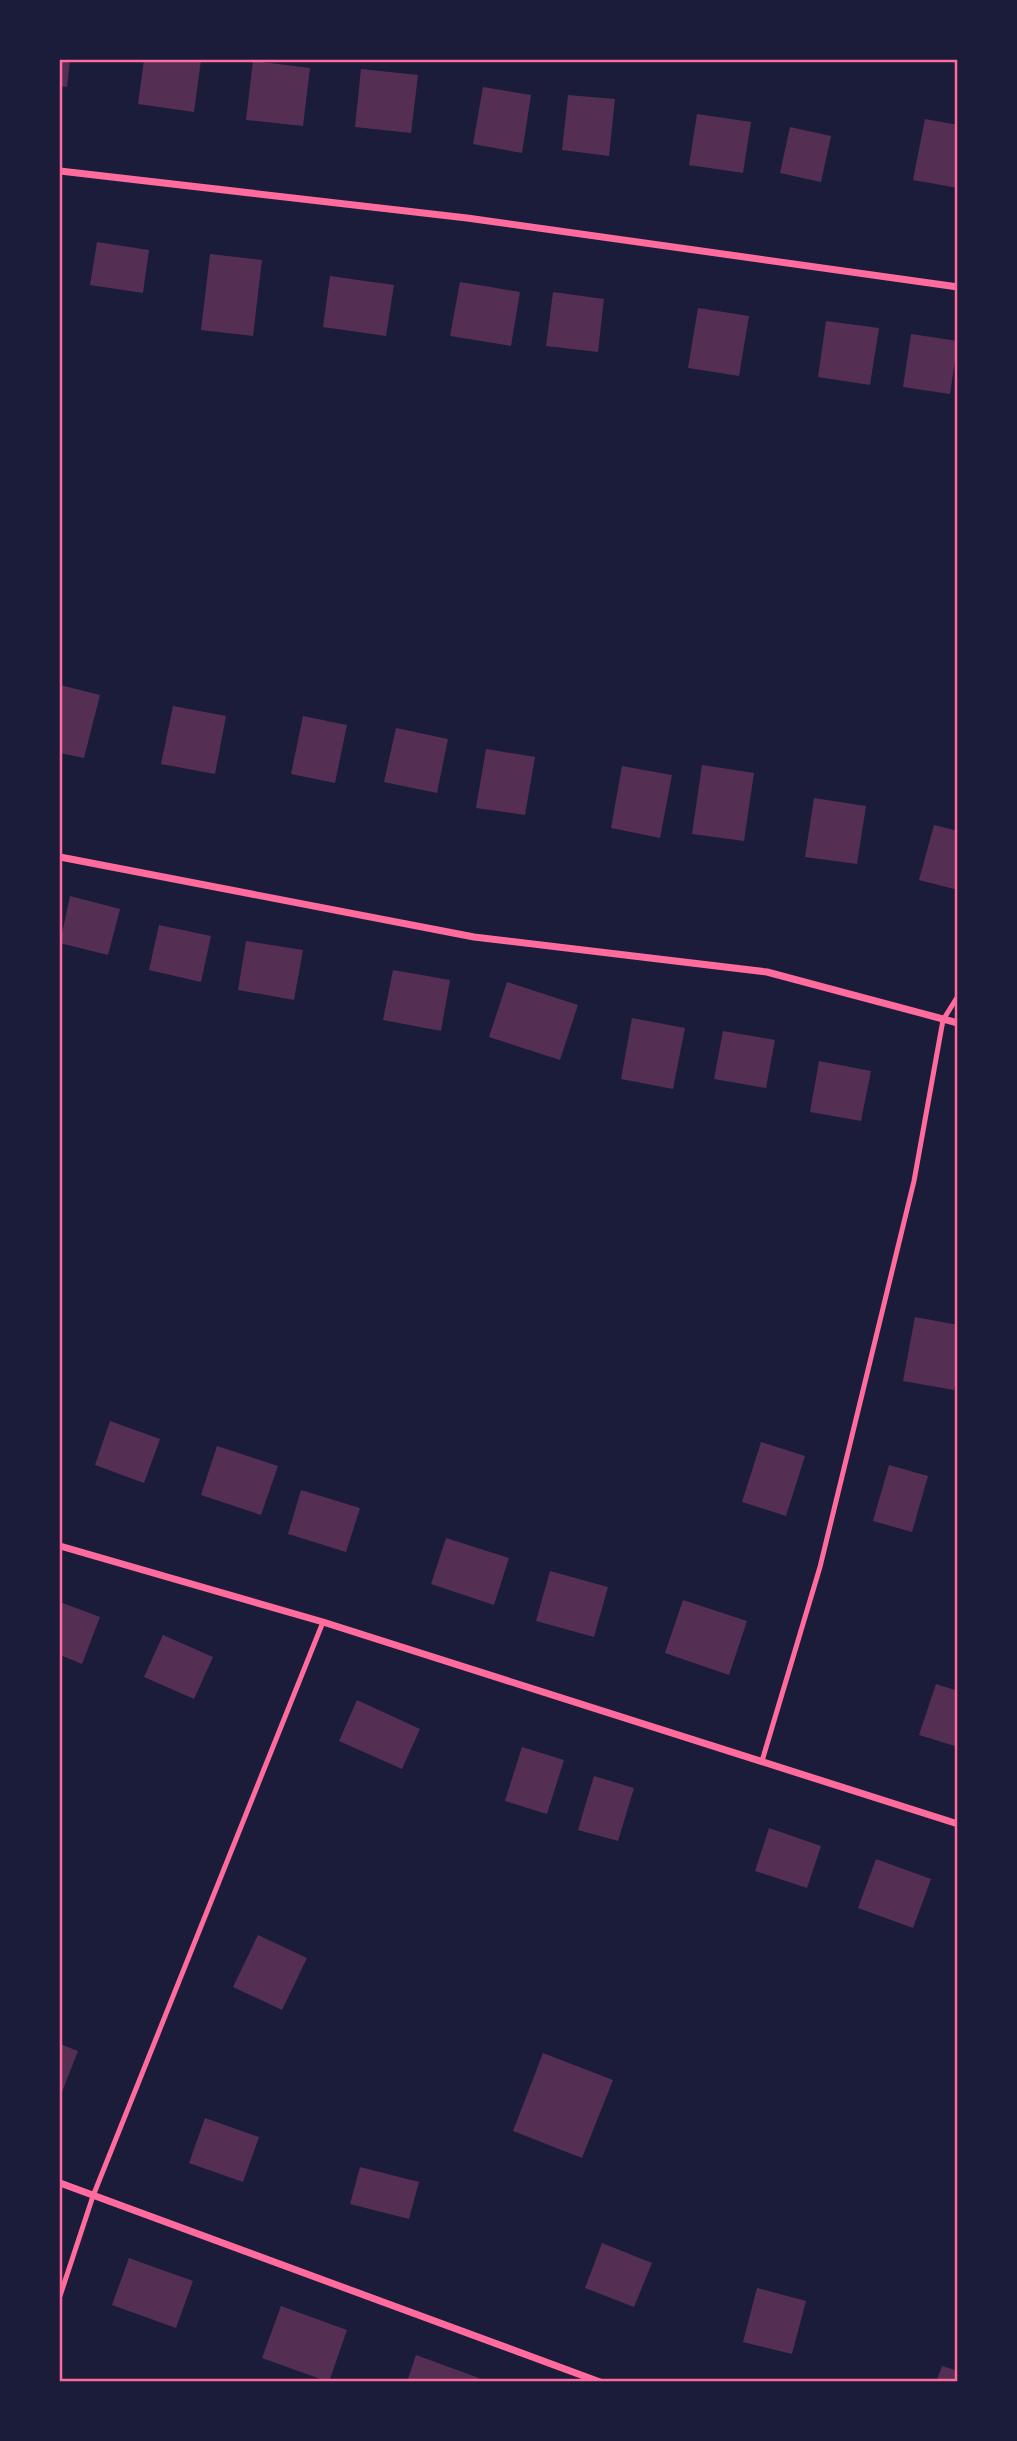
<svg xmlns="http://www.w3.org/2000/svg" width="1017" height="2441" font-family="'Sofia Sans Condensed',sans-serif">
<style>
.building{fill:#542f53}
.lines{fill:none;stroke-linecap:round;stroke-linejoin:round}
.service{stroke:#ff6b9d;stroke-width:5}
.minor{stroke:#ff6b9d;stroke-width:7}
.neatline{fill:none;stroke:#ff6b9d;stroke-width:2.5}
</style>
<rect width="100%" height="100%" fill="#1b1b3a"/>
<!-- building -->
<g class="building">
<polygon points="60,60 70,60 67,87 60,86"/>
<polygon points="144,60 201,60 194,112 138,104"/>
<polygon points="253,61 310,68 303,126 246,120"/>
<polygon points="361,69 418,75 411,133 355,127"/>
<polygon points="483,87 531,95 522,153 473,144"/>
<polygon points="568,95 615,99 609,156 562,150"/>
<polygon points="697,114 751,122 743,173 689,165"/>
<polygon points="925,119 958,125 958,188 913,180"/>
<polygon points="790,127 831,136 821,182 780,173"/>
<polygon points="97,242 149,250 143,293 90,285"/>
<polygon points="210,254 262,260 253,336 201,330"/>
<polygon points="330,276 394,285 386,336 323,327"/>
<polygon points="460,282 520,292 511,346 450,336"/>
<polygon points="553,292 604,299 598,352 546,346"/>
<polygon points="698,308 749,316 739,376 688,368"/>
<polygon points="826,321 879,328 870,385 818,377"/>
<polygon points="911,334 958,341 950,394 903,387"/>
<polygon points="60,685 100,695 84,758 60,753"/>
<polygon points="173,706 226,716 215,774 161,764"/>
<polygon points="303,716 347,725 335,783 291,774"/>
<polygon points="396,728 448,739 437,793 384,782"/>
<polygon points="486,749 535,757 525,815 476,808"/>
<polygon points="702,765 754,773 744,841 692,834"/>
<polygon points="622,766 672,775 660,838 611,828"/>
<polygon points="814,798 866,806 857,864 805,857"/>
<polygon points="934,825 958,831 958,890 919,880"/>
<polygon points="70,896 120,909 108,955 60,943"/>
<polygon points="159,925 211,936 201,982 149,970"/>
<polygon points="246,941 303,950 294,1000 238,990"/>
<polygon points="393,970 450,980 441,1031 383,1020"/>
<polygon points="507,982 578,1005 560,1060 489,1037"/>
<polygon points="632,1018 685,1028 673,1089 621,1079"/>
<polygon points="723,1031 775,1040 766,1088 714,1079"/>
<polygon points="819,1061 871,1071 861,1121 810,1112"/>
<polygon points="915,1317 958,1325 958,1369 954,1390 903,1381"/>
<polygon points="110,1421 160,1439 144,1483 95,1465"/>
<polygon points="761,1442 805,1456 786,1516 742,1502"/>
<polygon points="217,1446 278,1466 261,1515 201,1495"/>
<polygon points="889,1465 928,1476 912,1532 873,1521"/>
<polygon points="301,1490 360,1508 346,1552 288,1534"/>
<polygon points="446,1538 509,1558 494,1605 431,1584"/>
<polygon points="550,1571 608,1587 594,1637 536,1621"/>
<polygon points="683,1600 747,1621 729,1675 665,1653"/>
<polygon points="60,1602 100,1617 82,1664 60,1655"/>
<polygon points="163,1635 213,1657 194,1699 144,1677"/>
<polygon points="936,1684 958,1691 958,1747 919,1735"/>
<polygon points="357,1700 420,1729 402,1769 339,1741"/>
<polygon points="522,1747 564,1760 547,1814 505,1801"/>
<polygon points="594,1776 634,1788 618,1841 578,1830"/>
<polygon points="769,1828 821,1846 807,1888 755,1871"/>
<polygon points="876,1859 931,1879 913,1928 858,1908"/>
<polygon points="258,1935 307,1958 282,2010 233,1987"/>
<polygon points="60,2044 78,2051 60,2097"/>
<polygon points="543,2053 613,2080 582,2158 513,2131"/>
<polygon points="205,2118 259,2137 243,2182 189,2163"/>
<polygon points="360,2167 419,2182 409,2219 350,2204"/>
<polygon points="602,2243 652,2263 634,2307 585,2288"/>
<polygon points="129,2258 193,2281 176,2328 112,2305"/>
<polygon points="757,2288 806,2301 792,2354 743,2342"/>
<polygon points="281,2306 347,2330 329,2382 262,2358"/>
<polygon points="416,2355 479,2378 478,2382 407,2382"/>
<polygon points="942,2366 958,2371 958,2382 936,2382"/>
</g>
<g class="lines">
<!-- service -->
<g class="service">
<polyline points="762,1761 820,1567 914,1181 943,1020 958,996"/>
<polyline points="60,2296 93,2196 323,1622"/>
</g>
<!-- minor -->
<g class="minor">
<polyline points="60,171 467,218 958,287"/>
<polyline points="60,857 474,937 767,972 958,1023"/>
<polyline points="60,1546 323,1622 958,1824"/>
<polyline points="60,2183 600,2382"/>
</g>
</g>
<!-- border -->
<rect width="1017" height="2441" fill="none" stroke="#1b1b3a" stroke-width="122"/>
<rect x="61" y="61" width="895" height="2319" class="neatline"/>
</svg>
